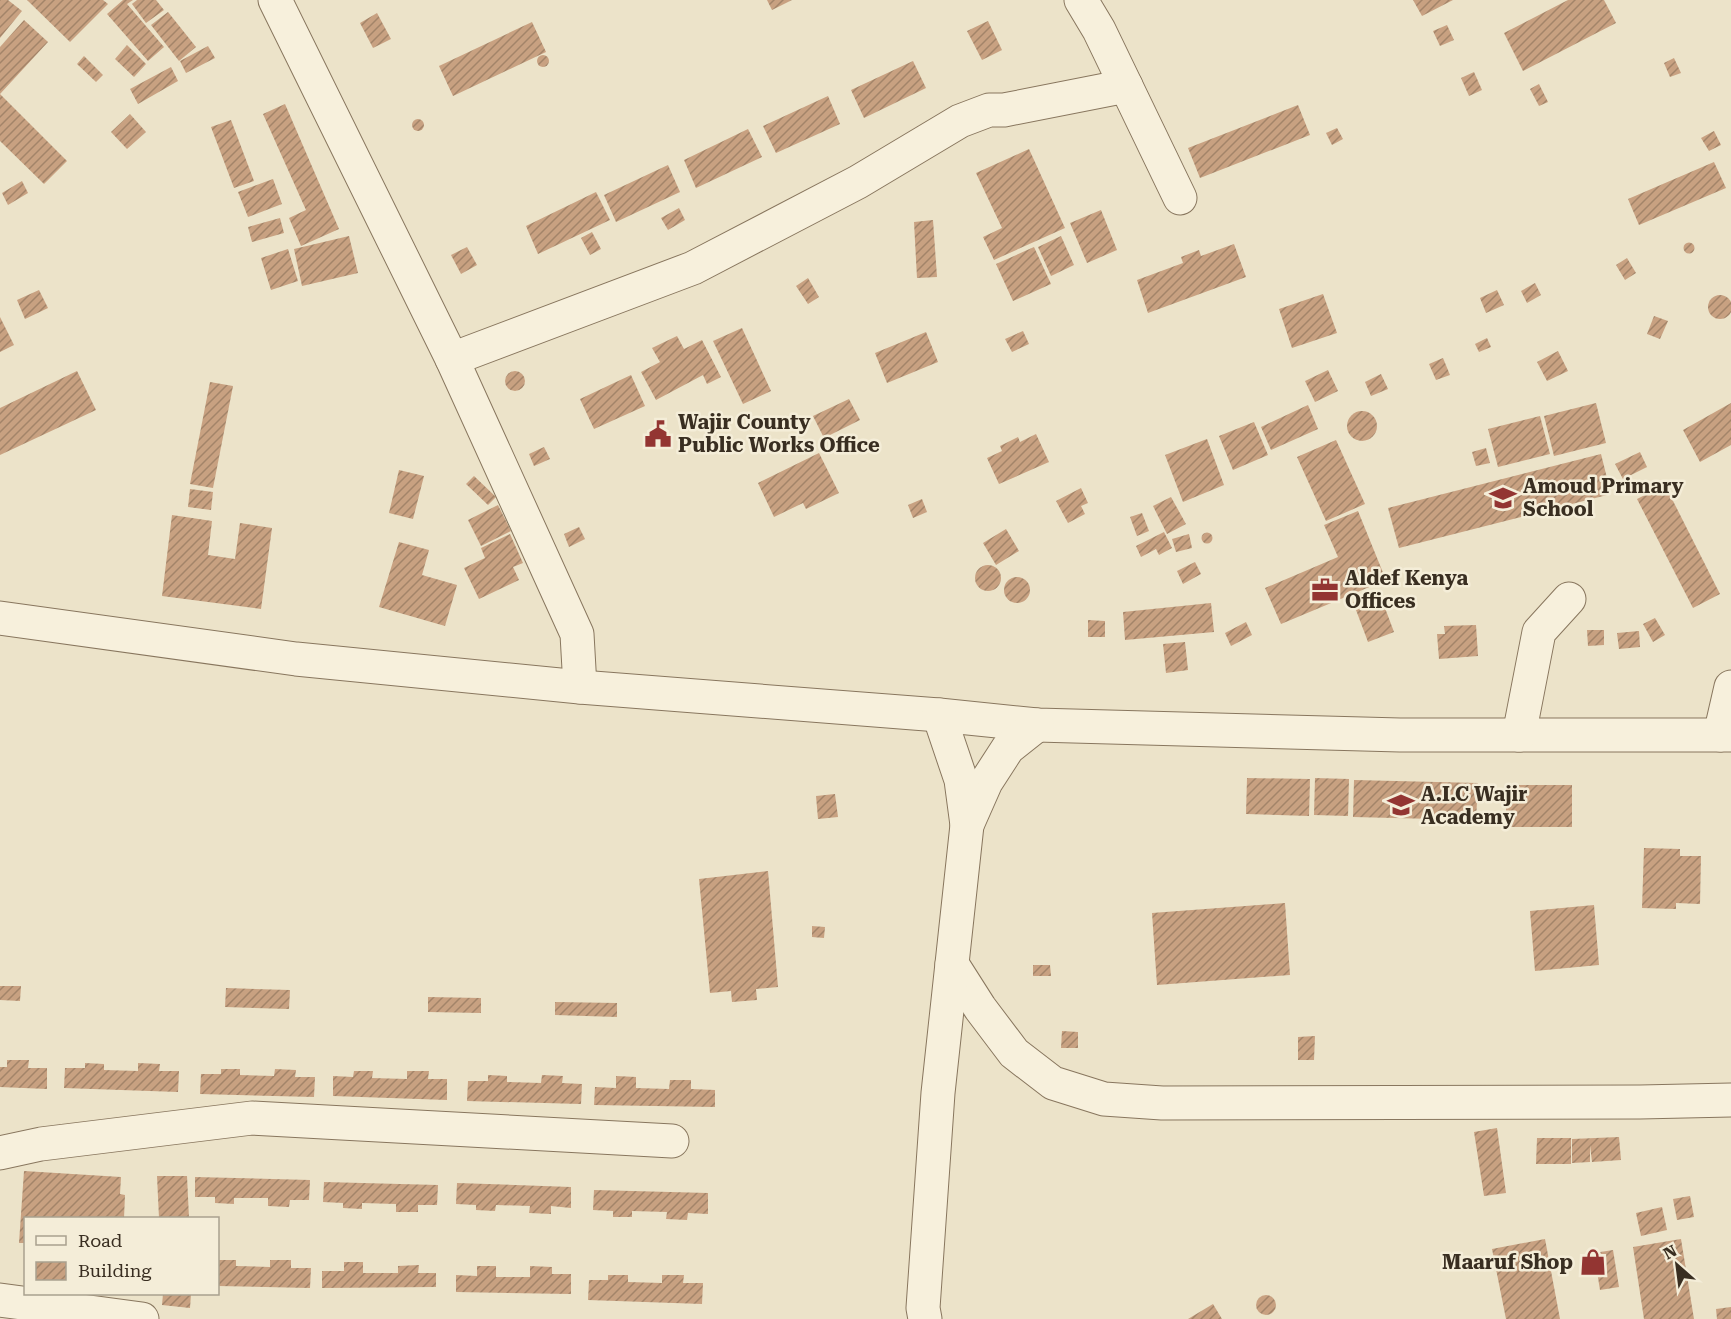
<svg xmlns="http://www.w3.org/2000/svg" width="1731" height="1319" font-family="'Roboto Serif',serif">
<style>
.building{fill:url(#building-hatch)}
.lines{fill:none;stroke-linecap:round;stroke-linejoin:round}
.minor-casing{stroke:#88765e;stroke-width:35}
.minor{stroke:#f7f0dc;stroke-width:33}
.labels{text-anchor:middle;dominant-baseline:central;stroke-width:5;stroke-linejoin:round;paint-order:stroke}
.poi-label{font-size:20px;font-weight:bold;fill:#392e21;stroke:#f4edd8;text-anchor:start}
</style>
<defs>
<pattern id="building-hatch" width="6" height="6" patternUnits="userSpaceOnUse" patternTransform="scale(1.5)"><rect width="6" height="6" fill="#c8a181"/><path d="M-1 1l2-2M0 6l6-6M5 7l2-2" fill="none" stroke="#a38469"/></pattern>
</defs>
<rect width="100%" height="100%" fill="#ece3c9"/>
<!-- building -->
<g class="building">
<polygon points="0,0 8,0 22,11 0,38"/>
<polygon points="27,0 103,0 108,4 70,42"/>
<polygon points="123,0 133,0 127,4 164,47 148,61 107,14"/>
<polygon points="137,0 156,0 164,10 146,23 132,4"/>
<polygon points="767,0 792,0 772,10"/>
<polygon points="1413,0 1453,0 1422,16"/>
<polygon points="1568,0 1604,0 1616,23 1523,71 1504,33"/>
<polygon points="168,12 196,47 179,61 151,25"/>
<polygon points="377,13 391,39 373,48 360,23"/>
<polygon points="24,20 48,42 0,94 0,47"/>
<polygon points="988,21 1002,50 982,60 967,31"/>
<polygon points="532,22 546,52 453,96 439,66"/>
<polygon points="1447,25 1454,40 1440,46 1433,31"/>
<polygon points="127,45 146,64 134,77 115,59"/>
<polygon points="208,46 215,58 186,73 180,61"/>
<circle cx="543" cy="61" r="6"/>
<polygon points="84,56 103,75 96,82 77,64"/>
<polygon points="1674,58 1681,73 1670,77 1664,63"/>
<polygon points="913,61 926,88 864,118 851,90"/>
<polygon points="171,67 178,81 138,104 130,89"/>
<polygon points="1474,72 1482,90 1469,96 1461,78"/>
<polygon points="1539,84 1548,102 1539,106 1530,89"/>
<polygon points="0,94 67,161 44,184 0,141"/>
<polygon points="828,96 840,124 776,153 763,126"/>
<polygon points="285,104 339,229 301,246 289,218 306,210 263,114"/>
<polygon points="1298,105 1310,135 1200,178 1188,148"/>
<polygon points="130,114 146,132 127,149 111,132"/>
<circle cx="418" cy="125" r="6"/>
<polygon points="231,120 254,181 234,188 211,127"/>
<polygon points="1337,128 1343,139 1332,145 1326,133"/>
<polygon points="748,129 762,157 696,188 684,160"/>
<polygon points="1714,131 1721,145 1709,151 1701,138"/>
<polygon points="1029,149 1065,228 994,260 983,237 1002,228 976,173"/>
<polygon points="1714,162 1726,188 1639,225 1628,199"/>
<polygon points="668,165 680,192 616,222 604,195"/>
<polygon points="273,179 282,204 248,217 238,192"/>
<polygon points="22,181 28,193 8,205 2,193"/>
<polygon points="596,192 610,220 538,254 526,226"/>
<polygon points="679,208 685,220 668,230 661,218"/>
<polygon points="1101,210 1117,250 1087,263 1070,223"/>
<polygon points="280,218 284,233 252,242 248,227"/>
<polygon points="933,220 937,277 917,278 914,222"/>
<polygon points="592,232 601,249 590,255 581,238"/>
<polygon points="349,236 358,273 302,286 294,249"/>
<polygon points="1061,236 1074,265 1051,276 1038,247"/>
<circle cx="1689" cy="248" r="5.5"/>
<polygon points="1234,244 1246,277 1148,313 1137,280 1183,263 1181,257 1199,250 1201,256"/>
<polygon points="467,247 477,265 461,274 451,255"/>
<polygon points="1034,247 1051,284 1013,301 996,264"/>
<polygon points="288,249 298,281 271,290 261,258"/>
<polygon points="1627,258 1636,273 1625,280 1616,265"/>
<polygon points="808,278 819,297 808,304 796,286"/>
<polygon points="1535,283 1541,295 1527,303 1521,291"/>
<polygon points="39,290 48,308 25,319 17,300"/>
<polygon points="1497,290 1504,305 1486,313 1480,298"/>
<polygon points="1323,294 1337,333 1292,348 1279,309"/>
<circle cx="1720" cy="307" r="12"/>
<polygon points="1654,316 1668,321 1660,339 1647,334"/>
<polygon points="0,317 14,345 0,352"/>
<polygon points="742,328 771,391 743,404 713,341"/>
<polygon points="1023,331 1029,344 1012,352 1005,339"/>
<polygon points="926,332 938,362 887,383 875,353"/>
<polygon points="677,336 684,349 702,340 721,377 707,384 703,375 656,400 641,372 660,362 652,348"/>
<polygon points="1487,338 1491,347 1479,352 1475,344"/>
<polygon points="1558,351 1568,371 1547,381 1537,362"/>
<polygon points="1443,358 1450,375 1436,380 1429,364"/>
<polygon points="1328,370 1338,391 1315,402 1305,381"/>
<circle cx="515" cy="381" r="10"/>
<polygon points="77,371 96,410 0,455 0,408"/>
<polygon points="1381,374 1388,389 1371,396 1365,382"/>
<polygon points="631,375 645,406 594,429 580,399"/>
<polygon points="210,382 233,386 213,488 190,484"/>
<polygon points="849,399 860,420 824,438 813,416"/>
<polygon points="1596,403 1606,443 1554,456 1544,416"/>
<polygon points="1731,403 1731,445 1700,462 1683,430"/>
<polygon points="1308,405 1318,429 1271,450 1261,427"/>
<circle cx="1362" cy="426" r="15"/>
<polygon points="1540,416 1550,454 1498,467 1488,429"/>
<polygon points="1254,422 1268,455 1233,470 1219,436"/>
<polygon points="1036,434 1049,462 999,484 987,458 1002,451 1000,446 1018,437 1020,442"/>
<polygon points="1207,439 1224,485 1183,502 1165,455"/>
<polygon points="1336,440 1365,504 1326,521 1297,457"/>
<polygon points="544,447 550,459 534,466 529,454"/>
<polygon points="1486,448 1490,463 1476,466 1472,452"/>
<polygon points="1640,452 1647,467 1623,479 1615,464"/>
<polygon points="819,453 839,493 806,509 803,503 774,517 758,483"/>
<polygon points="1601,454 1611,494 1399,548 1388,508"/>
<polygon points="399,470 424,476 413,519 389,513"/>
<polygon points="474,476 496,497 488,505 466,484"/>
<polygon points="1665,485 1720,594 1693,608 1637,499"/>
<polygon points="1081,488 1088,503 1081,506 1085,514 1068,523 1056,501"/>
<polygon points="190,489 213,492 211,510 188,507"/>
<polygon points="1171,497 1186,524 1167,534 1153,506"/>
<polygon points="922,499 927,512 913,518 908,505"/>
<polygon points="498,505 511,531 481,546 468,520"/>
<polygon points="1358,511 1386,580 1281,624 1265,588 1338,557 1324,525"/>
<polygon points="1142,513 1149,531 1137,536 1130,517"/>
<polygon points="172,515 212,521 208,555 235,559 240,523 272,528 261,609 162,596"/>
<polygon points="579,527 585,539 569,547 564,534"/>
<polygon points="1006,529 1019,551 996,565 983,543"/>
<polygon points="1164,532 1172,548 1159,555 1156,549 1141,557 1136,546"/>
<circle cx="1207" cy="538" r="5.5"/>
<polygon points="510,534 523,563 513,567 519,580 479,599 464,568 485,558 481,548"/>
<polygon points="1189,534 1192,548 1176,552 1172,539"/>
<polygon points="399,542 429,550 422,575 457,585 445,626 379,607"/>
<polygon points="1195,562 1201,574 1183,584 1177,571"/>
<circle cx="988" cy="578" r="13"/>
<circle cx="1017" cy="590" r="13"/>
<polygon points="1379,592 1394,632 1368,642 1353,602"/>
<polygon points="1211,603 1214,632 1125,640 1123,612"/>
<polygon points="1655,618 1665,635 1653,642 1643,624"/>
<polygon points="1088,620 1105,621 1105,637 1088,637"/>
<polygon points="1246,622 1252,635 1231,646 1225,633"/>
<polygon points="1476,625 1478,656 1439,659 1437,634 1445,634 1444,626"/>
<polygon points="1587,630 1604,630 1604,645 1588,646"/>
<polygon points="1639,631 1640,647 1619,649 1617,633"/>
<polygon points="1185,642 1188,670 1166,673 1163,644"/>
<polygon points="1247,778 1310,779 1309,816 1246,814"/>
<polygon points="1315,778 1349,779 1348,816 1314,815"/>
<polygon points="1354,780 1478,783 1476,820 1353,817"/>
<rect x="1506" y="785" width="66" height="42"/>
<polygon points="835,794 838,817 818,819 816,796"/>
<polygon points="1644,848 1680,849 1680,856 1701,856 1700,904 1676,903 1676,909 1642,908"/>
<polygon points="768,871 778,987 756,989 757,1000 732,1002 731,991 710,993 699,879"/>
<polygon points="1285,903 1290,975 1157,985 1152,913"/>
<polygon points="1594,905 1599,965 1535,971 1530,911"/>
<polygon points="812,926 825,927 824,938 812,937"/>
<polygon points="1033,965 1050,965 1051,976 1033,976"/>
<polygon points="0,986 21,986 20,1001 0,1000"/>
<polygon points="226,988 290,990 289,1009 225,1007"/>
<polygon points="428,997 481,998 481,1013 428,1012"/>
<polygon points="555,1002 617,1003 617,1017 555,1015"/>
<polygon points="1062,1031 1078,1032 1078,1048 1061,1048"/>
<polygon points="1315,1036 1314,1060 1298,1060 1298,1037"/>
<polygon points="7,1060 29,1060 28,1068 47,1068 47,1089 0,1087 0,1067 7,1067"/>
<polygon points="85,1063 104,1064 104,1070 138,1071 138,1063 160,1064 159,1071 179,1071 178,1092 64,1088 65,1068 85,1068"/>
<polygon points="221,1069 240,1069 240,1075 274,1076 275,1069 296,1070 295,1077 315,1077 314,1097 200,1094 201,1074 221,1074"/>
<polygon points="354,1071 373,1071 372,1078 407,1079 407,1071 429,1071 428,1079 447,1079 447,1100 333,1096 333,1076 353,1077"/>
<polygon points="488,1075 507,1076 507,1082 541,1083 542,1075 563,1076 562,1083 582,1084 581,1104 467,1101 468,1081 488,1081"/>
<polygon points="616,1076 636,1077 636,1088 669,1089 670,1080 691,1080 691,1089 715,1090 715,1107 594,1105 595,1087 616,1088"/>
<polygon points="1497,1128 1506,1193 1484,1196 1474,1132"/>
<polygon points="1619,1137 1621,1160 1592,1162 1590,1145 1590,1162 1572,1163 1572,1139"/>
<polygon points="1537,1138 1571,1138 1571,1164 1536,1164"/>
<polygon points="24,1171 121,1177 120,1194 125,1195 124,1218 26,1218 26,1243 19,1243"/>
<polygon points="157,1176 187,1176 189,1218 159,1218"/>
<polygon points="195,1177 310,1180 309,1200 290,1200 289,1207 268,1206 268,1198 234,1198 234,1204 215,1203 215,1197 195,1197"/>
<polygon points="324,1182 438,1185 437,1205 418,1205 418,1212 396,1212 396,1204 362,1203 362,1209 343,1208 343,1203 323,1202"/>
<polygon points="457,1183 571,1187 571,1208 551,1206 551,1214 529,1213 530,1206 496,1205 495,1211 476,1210 476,1205 456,1204"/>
<polygon points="594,1190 708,1193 708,1214 688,1213 687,1220 666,1219 667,1212 632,1211 632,1217 613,1217 613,1211 593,1210"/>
<polygon points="1690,1196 1694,1217 1677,1220 1673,1199"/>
<polygon points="1662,1207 1667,1230 1641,1236 1636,1213"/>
<polygon points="1545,1239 1560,1319 1506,1319 1492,1249"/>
<polygon points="1681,1239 1694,1319 1644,1319 1633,1247"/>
<polygon points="1613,1250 1619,1287 1600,1290 1594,1253"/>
<polygon points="218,1260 236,1260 236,1266 270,1267 270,1260 291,1260 291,1268 311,1268 310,1288 218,1286"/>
<polygon points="344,1262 363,1262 363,1273 398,1273 398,1266 419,1265 418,1273 436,1273 436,1287 322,1288 322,1271 344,1271"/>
<polygon points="477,1266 496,1266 496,1277 530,1277 530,1266 552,1267 552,1274 571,1274 571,1294 456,1292 456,1275 477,1276"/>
<polygon points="608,1275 628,1275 628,1282 662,1283 662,1275 684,1275 683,1283 703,1283 702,1304 588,1300 589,1280 608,1280"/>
<polygon points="163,1294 191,1294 190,1308 162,1305"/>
<circle cx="1266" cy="1305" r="10"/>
<polygon points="1213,1304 1222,1319 1188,1319"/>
<polygon points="1731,1307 1731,1319 1717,1319 1716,1309"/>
</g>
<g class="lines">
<defs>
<g id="minor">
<polyline points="275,0 452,359 577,634 580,687"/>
<polyline points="1081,0 1099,30 1180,198"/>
<polyline points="452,359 693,268 858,182 960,121 989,110 1004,110 1126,86"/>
<polyline points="0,618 296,659 580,687 939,715 1037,725 1400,735 1731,735"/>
<polyline points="1519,735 1539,632 1569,599"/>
<polyline points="1720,735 1731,687"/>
<polyline points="967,825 986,782 1008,748 1037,725"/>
<polyline points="952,964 980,1008 1014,1053 1053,1083 1104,1099 1162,1103 1640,1102 1731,1100"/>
<polyline points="0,1153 41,1144 252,1118 672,1141"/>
<polyline points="0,1300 142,1319"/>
<polyline points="925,1319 923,1308 938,1093 967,825 961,780 939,715"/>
</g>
</defs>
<!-- minor casing -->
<use href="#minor" class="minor-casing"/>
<!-- minor -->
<use href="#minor" class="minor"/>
</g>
<!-- icons -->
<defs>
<symbol id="civic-bare" viewBox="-9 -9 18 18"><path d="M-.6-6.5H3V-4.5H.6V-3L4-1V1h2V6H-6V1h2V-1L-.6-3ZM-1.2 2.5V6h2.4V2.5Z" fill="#933532" stroke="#f4edd8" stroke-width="2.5" paint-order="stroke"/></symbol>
<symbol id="school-bare" viewBox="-9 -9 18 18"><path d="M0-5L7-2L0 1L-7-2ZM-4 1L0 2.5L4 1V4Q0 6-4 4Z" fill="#933532" stroke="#f4edd8" stroke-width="2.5" paint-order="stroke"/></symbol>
<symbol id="office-bare" viewBox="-9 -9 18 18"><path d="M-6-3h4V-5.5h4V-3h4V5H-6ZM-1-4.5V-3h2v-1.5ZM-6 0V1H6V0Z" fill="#933532" stroke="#f4edd8" stroke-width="2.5" paint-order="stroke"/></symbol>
<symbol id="shop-bare" viewBox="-9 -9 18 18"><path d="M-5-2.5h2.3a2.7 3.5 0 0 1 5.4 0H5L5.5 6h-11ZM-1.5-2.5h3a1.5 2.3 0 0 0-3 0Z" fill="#933532" stroke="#f4edd8" stroke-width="2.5" paint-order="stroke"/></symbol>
</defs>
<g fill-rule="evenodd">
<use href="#civic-bare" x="639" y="415" width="38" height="38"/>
<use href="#school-bare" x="1484" y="479" width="38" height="38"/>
<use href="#office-bare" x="1306" y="571" width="38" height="38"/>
<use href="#school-bare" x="1382" y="786" width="38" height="38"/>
<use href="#shop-bare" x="1574" y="1243" width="38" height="38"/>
</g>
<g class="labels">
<!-- poi labels -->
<g class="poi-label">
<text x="678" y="422">Wajir County<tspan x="678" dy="23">Public Works Office</tspan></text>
<text x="1523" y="486">Amoud Primary<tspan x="1523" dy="23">School</tspan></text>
<text x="1345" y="578">Aldef Kenya<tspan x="1345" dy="23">Offices</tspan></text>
<text x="1421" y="794">A.I.C Wajir<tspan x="1421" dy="23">Academy</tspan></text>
<text x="1573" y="1262" text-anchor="end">Maaruf Shop</text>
</g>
</g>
<!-- legend -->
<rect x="24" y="1217" width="195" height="78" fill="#f4edd8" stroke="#a9a18f" stroke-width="1.5"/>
<rect x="36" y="1236" width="30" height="9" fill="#f7f0dc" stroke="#a9a18f" stroke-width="1.5"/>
<text x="78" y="1247" font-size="18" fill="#392e21">Road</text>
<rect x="36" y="1262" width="30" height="18" fill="url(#building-hatch)" stroke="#a9a18f" stroke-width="1.5"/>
<text x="78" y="1277" font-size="18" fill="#392e21">Building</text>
<!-- north arrow -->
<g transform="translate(1677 1265) rotate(332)" stroke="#f4edd8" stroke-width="4.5" paint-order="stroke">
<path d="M0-4.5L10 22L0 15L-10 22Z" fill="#392e21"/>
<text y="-9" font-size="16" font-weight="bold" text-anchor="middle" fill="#392e21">N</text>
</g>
</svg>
